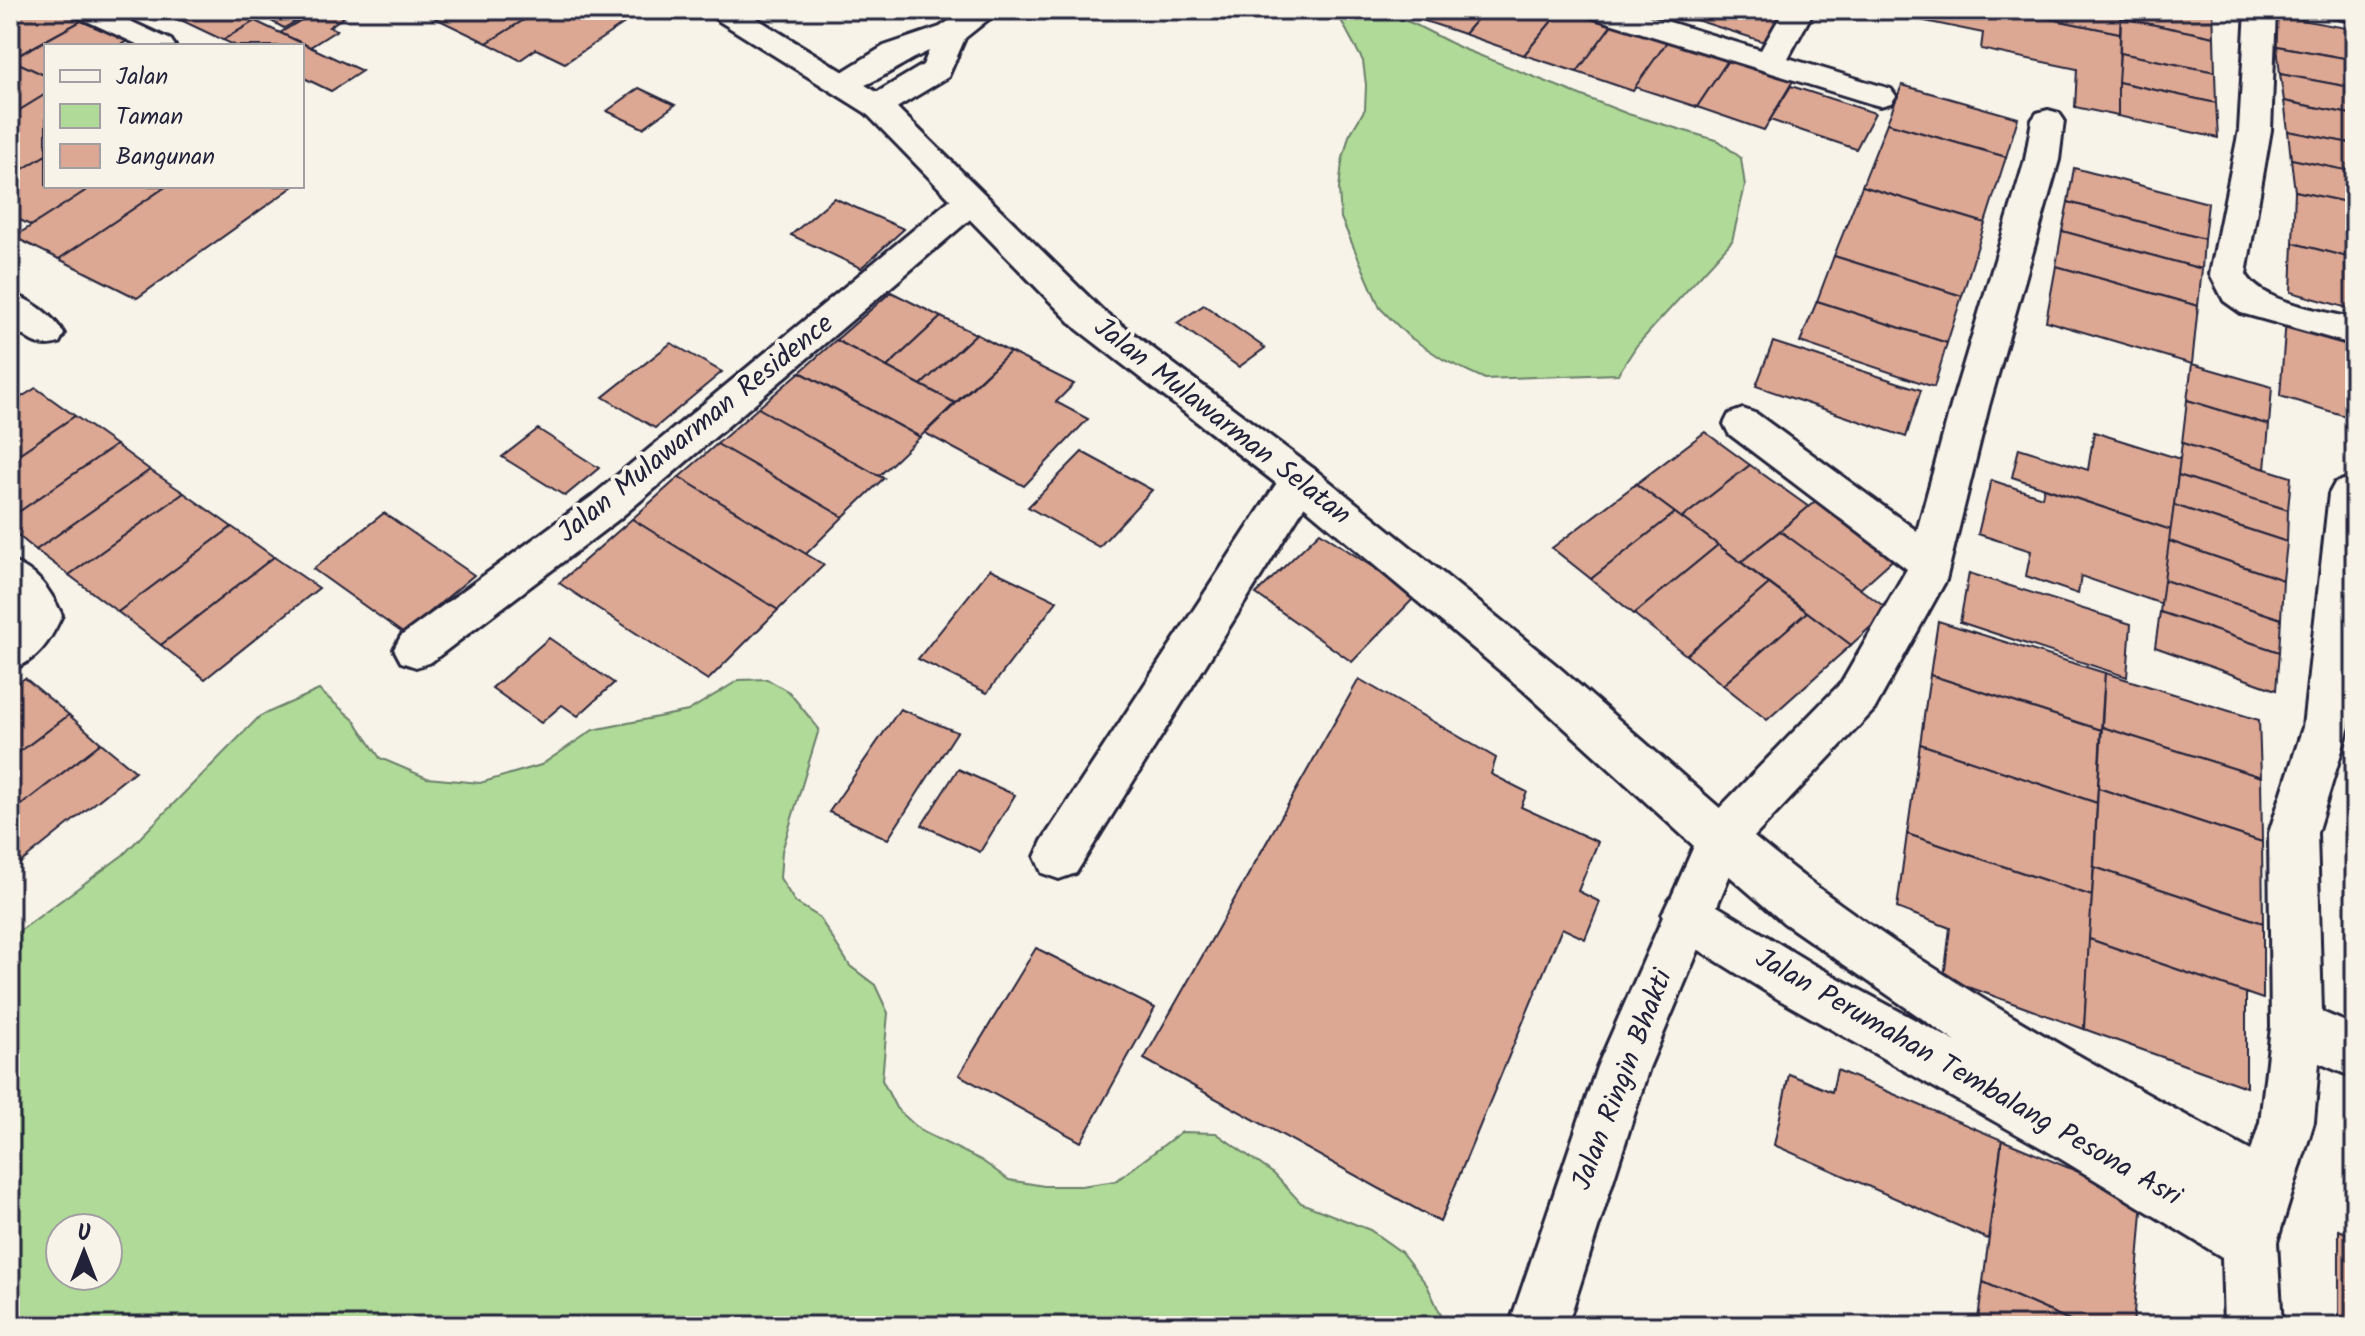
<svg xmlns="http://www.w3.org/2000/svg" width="2365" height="1336" font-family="Kalam,sans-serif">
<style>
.green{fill:#b0da97;stroke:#697e69;stroke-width:2;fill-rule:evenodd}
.building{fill:#dda893;stroke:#22223b;stroke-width:2}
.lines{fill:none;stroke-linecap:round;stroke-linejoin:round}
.service-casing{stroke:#22223b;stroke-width:6}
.minor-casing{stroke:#22223b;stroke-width:6}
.tertiary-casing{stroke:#22223b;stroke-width:6}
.service{fill:#f7f3e8;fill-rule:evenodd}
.minor{fill:#f7f3e8;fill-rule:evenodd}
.tertiary{fill:#f7f3e8;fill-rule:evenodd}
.labels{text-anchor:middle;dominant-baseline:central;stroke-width:8;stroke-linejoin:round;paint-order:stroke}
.street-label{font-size:28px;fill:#22223b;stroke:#f7f3e8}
</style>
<rect width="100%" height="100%" fill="#f7f3e8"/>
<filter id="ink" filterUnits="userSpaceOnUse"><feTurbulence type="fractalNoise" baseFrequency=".0125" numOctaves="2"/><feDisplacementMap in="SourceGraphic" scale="16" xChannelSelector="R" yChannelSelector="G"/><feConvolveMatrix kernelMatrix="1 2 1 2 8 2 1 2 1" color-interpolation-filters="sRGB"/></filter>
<g filter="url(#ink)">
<!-- green -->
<g class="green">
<polygon points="1376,10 1414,24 1461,48 1628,114 1719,141 1741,158 1745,186 1732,241 1637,345 1618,374 1485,379 1444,360 1408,336 1380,308 1341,218 1339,189 1342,162 1349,136 1365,109 1366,85 1363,61 1336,11"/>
<path d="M767 679 789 692 819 729 782 851 780 878 795 902 819 917 850 966 875 985 888 1013 882 1080 896 1108 921 1131 981 1160 1009 1180 1044 1186H1081L1116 1181 1181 1132 1216 1133 1274 1174 1301 1203 1370 1230 1401 1252 1427 1285 1446 1326H10V938L123 855 260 716 319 690 354 720 380 758 427 778 480 783 541 765 593 730 688 711 739 680ZM60 1228H108V1276H60Z"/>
</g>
<!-- building -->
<g class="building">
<polygon points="25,10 55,10 81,21 10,60 10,18"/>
<polygon points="171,10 230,10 255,21 223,40 166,13"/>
<polygon points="255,10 315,10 284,28 253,11"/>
<polygon points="318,10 331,10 345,16 329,27 337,30 310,47 280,33"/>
<polygon points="448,10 540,10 487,43 435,18"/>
<polygon points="540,10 621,10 635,16 565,63 536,49 520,60 487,43"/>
<polygon points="1423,10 1485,10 1464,34 1416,18"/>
<polygon points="1485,10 1561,10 1524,55 1464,34"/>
<polygon points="1561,10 1577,10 1614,22 1577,72 1524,55"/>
<polygon points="1665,10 1785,10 1768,43"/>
<polygon points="1892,10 2006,10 2120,33 2118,116 2075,107 2077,69 1981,49 1983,33 1891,14"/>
<polygon points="2006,10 2121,10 2120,33"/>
<polygon points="2121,10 2213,10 2214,37 2121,18"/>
<polygon points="2273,15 2352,29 2355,60 2277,46"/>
<polygon points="2121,18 2214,37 2215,72 2120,53"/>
<polygon points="81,21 128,41 118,46 46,46 46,76 10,60"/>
<polygon points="255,21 310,47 362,71 331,91 302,77 302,46 236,46 223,40"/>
<polygon points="1614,22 1669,39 1633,91 1577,72"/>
<polygon points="1669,39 1729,59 1697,107 1635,87"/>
<polygon points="2277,46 2355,60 2355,88 2280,74"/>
<polygon points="2120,53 2215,72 2216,103 2118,82"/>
<polygon points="10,59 46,76 46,94 10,116"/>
<polygon points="1729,59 1794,79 1764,130 1697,107"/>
<polygon points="2280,74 2355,88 2355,115 2284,101"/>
<polygon points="2118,82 2216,103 2218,138 2118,116"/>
<polygon points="1902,85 2018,118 2006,157 1887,123"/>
<polygon points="1791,86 1875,113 1856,149 1770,120"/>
<polygon points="639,88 675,105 643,128 607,111"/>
<polygon points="46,94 46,155 10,177 10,116"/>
<polygon points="2284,101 2355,115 2355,144 2288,131"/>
<polygon points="1887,123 2006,157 1985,223 1862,186"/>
<polygon points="2288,131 2355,144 2355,172 2291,159"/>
<polygon points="46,155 46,186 93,186 32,226 10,215 10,177"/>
<polygon points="2291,159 2355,172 2355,204 2295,191"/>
<polygon points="2074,168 2208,203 2204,239 2068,202"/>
<polygon points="93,186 167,186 59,259 14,237"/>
<polygon points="167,186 294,186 137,298 59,259"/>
<polygon points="1862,186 1985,223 1962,296 1834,256"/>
<polygon points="2295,191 2355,204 2355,259 2293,243"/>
<polygon points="834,198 904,229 861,268 791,235"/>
<polygon points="2068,202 2204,239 2202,269 2062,231"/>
<polygon points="2062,231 2202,269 2198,306 2056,266"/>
<polygon points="2293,243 2355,259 2355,310 2291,292"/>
<polygon points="1834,256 1962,296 1947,343 1817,301"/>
<polygon points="2056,266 2198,306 2192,364 2046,321"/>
<polygon points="891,292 941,317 887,367 836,340"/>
<polygon points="1817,301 1947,343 1934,387 1800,342"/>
<polygon points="1204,305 1265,348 1239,367 1177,323"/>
<polygon points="941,317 976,334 921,385 887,367"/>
<polygon points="2286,319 2355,339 2355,419 2280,396"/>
<polygon points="976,334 1010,352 955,403 921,385"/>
<polygon points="836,340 955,403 920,437 800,372"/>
<polygon points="1773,342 1921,390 1906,437 1756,386"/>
<polygon points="671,343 722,372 655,428 603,397"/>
<polygon points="1010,352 1074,384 1056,402 1088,419 1024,486 925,433"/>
<polygon points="2192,364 2272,387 2269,425 2187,400"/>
<polygon points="800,372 920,437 879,476 758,408"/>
<polygon points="36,388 75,416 10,460 10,404"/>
<polygon points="2187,400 2269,425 2265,469 2182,443"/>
<polygon points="758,408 879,476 884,478 843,517 717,444"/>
<polygon points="75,416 116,445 10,518 10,460"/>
<polygon points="538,429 599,468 565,496 502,457"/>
<polygon points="1705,432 1750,465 1682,518 1636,484"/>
<polygon points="2094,432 2180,459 2171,530 2012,477 2019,448 2088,470"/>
<polygon points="2182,443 2291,477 2288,510 2178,475"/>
<polygon points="717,444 843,517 806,554 679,477"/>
<polygon points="116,445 150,470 36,550 10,529 10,518"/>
<polygon points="1082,452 1152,490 1099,547 1028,507"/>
<polygon points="1750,465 1809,507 1741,562 1682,518"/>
<polygon points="150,470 184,493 69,575 36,550"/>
<polygon points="2178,475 2288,510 2287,542 2174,505"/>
<polygon points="679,477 806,554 824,565 778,610 632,519"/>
<polygon points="1991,480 2042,497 2044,488 2171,530 2162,604 2081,576 2078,594 2026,576 2031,551 1978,534"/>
<polygon points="1636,484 1675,513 1591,579 1552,548"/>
<polygon points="184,493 232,527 118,612 69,575"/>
<polygon points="1819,498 1899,554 1860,589 1780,531"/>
<polygon points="2174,505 2287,542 2283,580 2169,541"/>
<polygon points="384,513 474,575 404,634 313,569"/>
<polygon points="1675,513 1718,545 1634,614 1591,579"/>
<polygon points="632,519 778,610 708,680 559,583"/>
<polygon points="232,527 274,557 161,645 118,612"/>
<polygon points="1780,531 1860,589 1889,610 1851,645 1741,562"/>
<polygon points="1320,532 1416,596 1352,662 1256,594"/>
<polygon points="2169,541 2283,580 2281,619 2164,580"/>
<polygon points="1718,545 1769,584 1686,655 1634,614"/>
<polygon points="274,557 319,588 205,679 161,645"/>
<polygon points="990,569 1057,601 987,693 918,659"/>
<polygon points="1969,573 2131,624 2127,677 1960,622"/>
<polygon points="2164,580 2281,619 2279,652 2160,612"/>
<polygon points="1769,584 1807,612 1723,685 1686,655"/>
<polygon points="1807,612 1851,645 1767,720 1723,685"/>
<polygon points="2160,612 2279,652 2276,690 2155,647"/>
<polygon points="1938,621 2105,673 2101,730 1930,675"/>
<polygon points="549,638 614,683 578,716 562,705 541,723 492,688"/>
<polygon points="2105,673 2259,720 2261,777 2102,727"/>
<polygon points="1930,675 2101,730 2097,803 1920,744"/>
<polygon points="25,678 69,715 10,759 10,689"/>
<polygon points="1359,679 1496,758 1491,774 1527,792 1521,807 1598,842 1578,891 1600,902 1585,939 1562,928 1440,1222 1144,1059"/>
<polygon points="900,709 957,732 888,839 829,812"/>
<polygon points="69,715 101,743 10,814 10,759"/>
<polygon points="2102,727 2261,777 2262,842 2098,788"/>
<polygon points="101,743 135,771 14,868 10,864 10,814"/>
<polygon points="1920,744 2097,803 2092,896 1907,834"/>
<polygon points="958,769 1015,795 980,852 922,825"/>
<polygon points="2098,788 2262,842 2263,923 2094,867"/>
<polygon points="1907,834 2092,896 2084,1029 1944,978 1950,928 1897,908"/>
<polygon points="2094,867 2263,923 2263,999 2089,939"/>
<polygon points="2089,939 2246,993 2246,1087 2084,1029"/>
<polygon points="1036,948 1155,1008 1081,1142 959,1075"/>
<polygon points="1837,1070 2002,1140 1988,1239 1774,1145 1789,1074 1832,1092"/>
<polygon points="2002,1140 2143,1199 2133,1326 2083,1326 1983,1282"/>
<polygon points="2339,1230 2355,1237 2355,1326 2339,1326"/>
<polygon points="1983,1282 2083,1326 1977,1326"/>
</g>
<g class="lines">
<defs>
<polygon id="service" points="72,10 106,10 171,40 175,46 141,46 76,16"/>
<g id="minor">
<path d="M965 10H1000L965 38 948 77 888 113 877 116 866 113 861 106 866 99 923 65 929 51C901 62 859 97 834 91L829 84 834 77 884 46 940 27Z"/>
<polygon points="1583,10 1630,10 1761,50 1784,10 1814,10 1788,58 1891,89 1896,96 1891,103 1880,106 1869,103 1587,16"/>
<path d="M2246 10H2276L2271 130 2246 274C2261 303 2325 311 2355 319V345L2241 313 2224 301 2210 274 2239 130Z"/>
<polygon points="2325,10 2355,10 2355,22 2329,16"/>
<path d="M2048 110 2059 113 2064 120 2059 160 1989 406 1946 580 1874 710 1754 837C1906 964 2078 1056 2251 1151L2260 1122 2271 1027 2269 833 2303 727 2329 494 2335 483 2349 478 2355 480V655L2349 727 2317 833 2322 1012 2355 1026V1078L2319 1063 2314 1122 2277 1242 2282 1326H2224L2222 1257 2056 1156 1778 999 1670 932 1662 915 1670 898 1687 892 1704 898 1814 965 1956 1042 1784 923 1704 854 1697 839 1704 824 1842 682 1907 569 1729 434 1724 424 1729 414 1743 409 1757 414 1917 531 1951 406 2025 160 2032 120 2037 113Z"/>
<polygon points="970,190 982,193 987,201 982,209 619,519 431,662 416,667 401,662 394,649 401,636 591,497 958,193"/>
<path d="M10 293C30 299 54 316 64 334L59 343C37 350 27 338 10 325Z"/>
<polygon points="1300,465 1314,469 1320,480 1314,491 1076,873 1059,879 1042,873 1035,857 1042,841 1286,469"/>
<path d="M10 561C37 570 50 590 62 615 50 641 38 661 10 670V625L19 616 10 604Z"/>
</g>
<polygon id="tertiary" points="707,10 743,10 888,99 1103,311 1314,469 1555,664 1738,824 1745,839 1649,1068 1567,1326 1509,1326 1597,1067 1694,846 1523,690 1286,491 1077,329 866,113 711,16"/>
</defs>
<!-- service casing -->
<use href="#service" class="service-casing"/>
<!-- minor casing -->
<use href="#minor" class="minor-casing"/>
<!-- tertiary casing -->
<use href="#tertiary" class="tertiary-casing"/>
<!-- service -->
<use href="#service" class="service"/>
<!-- minor -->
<use href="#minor" class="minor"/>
<!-- tertiary -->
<use href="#tertiary" class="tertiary"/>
</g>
</g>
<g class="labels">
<!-- street labels -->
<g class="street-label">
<text transform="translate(1222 422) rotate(38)">Jalan Mulawarman Selatan</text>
<text transform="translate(696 429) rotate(-39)">Jalan Mulawarman Residence</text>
<text transform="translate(1968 1078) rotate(30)">Jalan Perumahan Tembalang Pesona Asri</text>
<text transform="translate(1623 1080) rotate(-69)">Jalan Ringin Bhakti</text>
</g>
</g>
<!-- margin -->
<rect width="2365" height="1336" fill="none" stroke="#f7f3e8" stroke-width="40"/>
<rect x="20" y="20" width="2325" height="1296" fill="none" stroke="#22223b" stroke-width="3" filter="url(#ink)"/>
<!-- legend -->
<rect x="44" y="44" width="260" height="144" fill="#f7f3e8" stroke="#a29fa3" stroke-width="2"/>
<rect x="60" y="70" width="40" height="12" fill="#f7f3e8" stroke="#a29fa3" stroke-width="2"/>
<text x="116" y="84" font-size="24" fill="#22223b">Jalan</text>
<rect x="60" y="104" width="40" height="24" fill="#b0da97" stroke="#a29fa3" stroke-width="2"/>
<text x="116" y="124" font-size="24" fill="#22223b">Taman</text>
<rect x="60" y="144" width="40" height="24" fill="#dda893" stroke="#a29fa3" stroke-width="2"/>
<text x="116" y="164" font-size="24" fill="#22223b">Bangunan</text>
<!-- north arrow -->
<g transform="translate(84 1252)"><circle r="38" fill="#f7f3e8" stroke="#a29fa3" stroke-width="2"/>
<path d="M0-6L14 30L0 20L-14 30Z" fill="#22223b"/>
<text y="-12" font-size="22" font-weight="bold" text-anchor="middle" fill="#22223b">U</text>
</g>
</svg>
